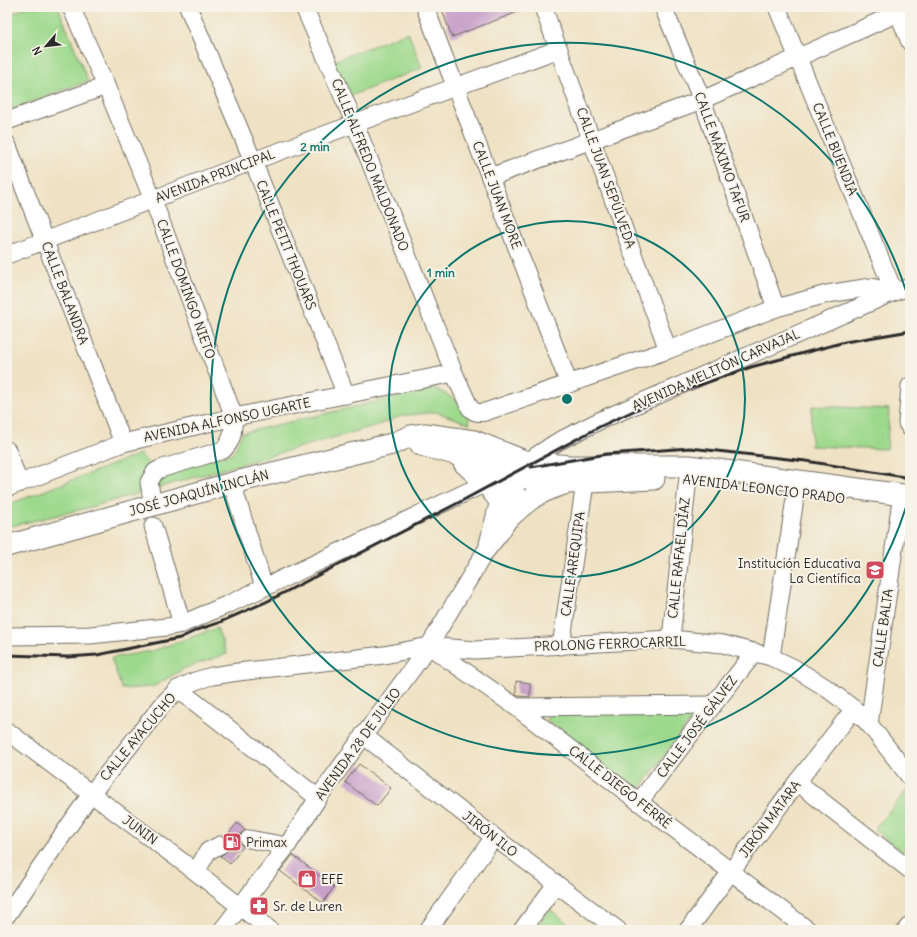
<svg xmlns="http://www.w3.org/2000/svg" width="917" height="937" font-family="Delius,sans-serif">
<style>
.green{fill:#9dd98c;stroke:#64825c}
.building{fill:#c9a2ca}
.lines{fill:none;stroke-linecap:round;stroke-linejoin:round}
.minor-tunnel{stroke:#c8bda5;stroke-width:17;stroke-dasharray:17 8;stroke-linecap:butt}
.minor-casing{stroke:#706b61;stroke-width:19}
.major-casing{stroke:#706b61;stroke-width:23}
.minor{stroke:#fff;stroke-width:17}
.major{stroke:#fff;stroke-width:21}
.rail{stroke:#2b2b2b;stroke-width:3}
.ring{fill:none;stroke:#0f766e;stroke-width:2}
.labels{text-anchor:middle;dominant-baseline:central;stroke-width:4;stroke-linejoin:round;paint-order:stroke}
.street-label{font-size:13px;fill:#2b2b2b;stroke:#f7f3e8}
.poi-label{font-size:13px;fill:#2b2b2b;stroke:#f7f3e8;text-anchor:start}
.centre{fill:#0f766e;stroke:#f7f3e8;stroke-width:2}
.ring-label{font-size:12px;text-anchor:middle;font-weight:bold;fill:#0f766e;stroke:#f7f3e8;stroke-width:4;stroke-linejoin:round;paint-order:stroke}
</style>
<rect width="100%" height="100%" fill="#f7f3e8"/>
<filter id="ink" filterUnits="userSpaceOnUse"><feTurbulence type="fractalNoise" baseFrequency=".025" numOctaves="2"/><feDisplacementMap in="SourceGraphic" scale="8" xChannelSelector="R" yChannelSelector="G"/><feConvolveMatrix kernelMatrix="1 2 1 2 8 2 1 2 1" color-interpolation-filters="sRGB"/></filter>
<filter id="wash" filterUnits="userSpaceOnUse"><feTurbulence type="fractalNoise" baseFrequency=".012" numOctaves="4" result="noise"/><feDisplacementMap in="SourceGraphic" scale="16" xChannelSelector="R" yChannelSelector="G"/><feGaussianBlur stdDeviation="0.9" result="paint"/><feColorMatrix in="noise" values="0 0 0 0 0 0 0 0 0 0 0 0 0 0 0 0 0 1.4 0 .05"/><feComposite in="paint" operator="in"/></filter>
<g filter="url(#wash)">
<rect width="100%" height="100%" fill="#efe2c4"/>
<!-- green -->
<g class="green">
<polygon points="26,7 58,7 88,81 7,111 7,16"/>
<polygon points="408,32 422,68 345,98 331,62"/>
<polygon points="435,388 465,405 470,424 436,412 401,416 378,425 87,508 7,527 7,505 140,454 157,473 233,453 242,433"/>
<polygon points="812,406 889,409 887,449 811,446"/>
<polygon points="217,628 227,654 185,668 153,687 122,689 111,658 152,651"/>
<polygon points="689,711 693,717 637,793 546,719 551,713"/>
<polygon points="909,788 910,790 910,858 874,829"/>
<polygon points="550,909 576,930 534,930"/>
</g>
<g id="blocks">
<!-- building -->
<g class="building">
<polygon points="441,7 528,7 528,8 452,37"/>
<polygon points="516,681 530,683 530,697 518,696 516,695"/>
<polygon points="359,764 391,788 377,806 345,782"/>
<polygon points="237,823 245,830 241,833 239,838 240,843 243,847 230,864 220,856 229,850 230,845 229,841 226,837"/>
<polygon points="293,855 334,887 323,903 280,871"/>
</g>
</g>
</g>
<g filter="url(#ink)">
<use href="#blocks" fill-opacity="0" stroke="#706b61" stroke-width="1"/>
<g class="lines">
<!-- minor-tunnel -->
<polyline class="minor-tunnel" points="220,845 249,839"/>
<defs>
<g id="minor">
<path d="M71 7 106 86 153 200 234 417C232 432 234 439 223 450L160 469 155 472 149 482 153 506"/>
<polyline points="188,7 253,161 346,395"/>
<path d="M304 7 355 124 454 373 470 408C475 413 478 413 485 412L668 350 776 308 827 294 871 287 894 292"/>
<polyline points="425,7 569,384"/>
<polyline points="543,7 668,350"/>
<polyline points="663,7 702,100 776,308"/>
<polyline points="777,7 894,292"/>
<polyline points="896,7 910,42"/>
<polyline points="7,121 106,86"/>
<polyline points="7,144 123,443"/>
<polyline points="490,177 702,100 898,13"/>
<polyline points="7,255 253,161 559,49"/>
<polyline points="910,386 907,423 910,428"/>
<polyline points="7,450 19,483"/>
<polyline points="521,466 557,442 601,420 894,292 910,287"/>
<polyline points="232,483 264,587"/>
<polyline points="7,488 123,443 234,417 454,373"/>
<polyline points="153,526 182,624"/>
<polyline points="488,544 499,500 505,489"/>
<polyline points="7,636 90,635 167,627 182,624 231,603 486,483 497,481"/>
<polyline points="671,639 688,477"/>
<polyline points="429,646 516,707 639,802 808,930"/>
<polyline points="561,646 585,483"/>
<polyline points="771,657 796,492"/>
<polyline points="178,689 318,798"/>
<polyline points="516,707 713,705"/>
<polyline points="869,724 900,507"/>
<polyline points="7,731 196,872 270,930"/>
<polyline points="363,735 494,837 618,930"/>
<polyline points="797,782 910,870"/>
<polyline points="639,802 713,705 755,652"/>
<polyline points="249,839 287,846"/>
<polyline points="196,872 208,851 220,845"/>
<polyline points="7,915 91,794 164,703 178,689 195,681 212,676 238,672 384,655 429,646 475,650 671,639 723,644 771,657 794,668 825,687 854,709 869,724 910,777"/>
<polyline points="222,930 287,846 318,798 429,646 485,552 501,532 511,516 516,494 513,476"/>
<polyline points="428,930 494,837"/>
<polyline points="522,930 556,884"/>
<polyline points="688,930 797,782 854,709"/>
<polyline points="906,930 910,925"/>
</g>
<g id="major">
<polyline points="421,445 455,454 508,476 568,483 654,479"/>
<polyline points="464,463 486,483 499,500"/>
<path d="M511 516C530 498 539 492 564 484"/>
<polyline points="7,546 232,483 392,444 411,436 425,434 474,441 527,462 569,466 689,466 910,496"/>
</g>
</defs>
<!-- minor casing -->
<use href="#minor" class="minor-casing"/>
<!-- major casing -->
<use href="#major" class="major-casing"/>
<!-- minor -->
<use href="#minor" class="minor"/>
<!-- major -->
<use href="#major" class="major"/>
<!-- rail -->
<g class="rail">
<polyline points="531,467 607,454 690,448 806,461 910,478"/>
<polyline points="7,655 68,657 97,655 180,638 197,630 218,623 266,602 456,504 601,426 640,408 691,388 751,367 845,342 910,331"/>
</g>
</g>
</g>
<!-- distance rings -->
<g class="ring">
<circle cx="567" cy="399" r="178"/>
<path d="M909 497A356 356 0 1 1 909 301"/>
</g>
<!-- icons -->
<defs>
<symbol id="school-square" viewBox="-11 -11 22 22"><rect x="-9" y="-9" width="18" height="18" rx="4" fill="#d1495b" stroke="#f7f3e8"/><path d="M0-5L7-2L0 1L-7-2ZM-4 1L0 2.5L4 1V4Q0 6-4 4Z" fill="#fff"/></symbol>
<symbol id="fuel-square" viewBox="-11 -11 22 22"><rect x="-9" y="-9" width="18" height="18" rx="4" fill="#d1495b" stroke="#f7f3e8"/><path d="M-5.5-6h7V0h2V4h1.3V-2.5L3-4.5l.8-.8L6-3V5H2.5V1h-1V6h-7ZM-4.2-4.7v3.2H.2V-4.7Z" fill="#fff"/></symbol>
<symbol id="shop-square" viewBox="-11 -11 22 22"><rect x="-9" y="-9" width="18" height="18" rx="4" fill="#d1495b" stroke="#f7f3e8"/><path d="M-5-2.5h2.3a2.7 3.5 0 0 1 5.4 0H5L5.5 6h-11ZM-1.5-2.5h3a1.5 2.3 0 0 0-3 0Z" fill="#fff"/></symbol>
<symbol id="pharmacy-square" viewBox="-11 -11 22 22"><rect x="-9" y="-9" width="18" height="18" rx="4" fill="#d1495b" stroke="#f7f3e8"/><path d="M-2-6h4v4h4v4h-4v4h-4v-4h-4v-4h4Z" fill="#fff"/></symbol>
</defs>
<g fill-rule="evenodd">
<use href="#school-square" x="864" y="559" width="22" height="22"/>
<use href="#fuel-square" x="221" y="831" width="22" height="22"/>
<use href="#shop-square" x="296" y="868" width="22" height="22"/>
<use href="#pharmacy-square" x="248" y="895" width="22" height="22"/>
</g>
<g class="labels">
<!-- street labels -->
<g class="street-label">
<text transform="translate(835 149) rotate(68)">CALLE BUENDIA</text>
<text transform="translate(722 157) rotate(70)">CALLE MÁXIMO TAFUR</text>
<text transform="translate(370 165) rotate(68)">CALLE ALFREDO MALDONADO</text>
<text transform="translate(215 176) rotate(-21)">AVENIDA PRINCIPAL</text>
<text transform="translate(606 178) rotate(70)">CALLE JUAN SEPÚLVEDA</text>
<text transform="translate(497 195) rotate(69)">CALLE JUAN MORE</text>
<text transform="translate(286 245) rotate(68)">CALLE PETIT THOUARS</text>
<text transform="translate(186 289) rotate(70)">CALLE DOMINGO NIETO</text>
<text transform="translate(65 293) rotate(69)">CALLE BALANDRA</text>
<text transform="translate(716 370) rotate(-24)">AVENIDA MELITÓN CARVAJAL</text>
<text transform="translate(227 420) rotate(-12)">AVENIDA ALFONSO UGARTE</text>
<text transform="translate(764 489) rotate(7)">AVENIDA LEONCIO PRADO</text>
<text transform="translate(199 493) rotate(-15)">JOSÉ JOAQUÍN INCLÁN</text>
<text transform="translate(679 558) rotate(-84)">CALLE RAFAEL DÍAZ</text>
<text transform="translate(573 564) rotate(-82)">CALLE AREQUIPA</text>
<text transform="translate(883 628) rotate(-82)">CALLE BALTA</text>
<text transform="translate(610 644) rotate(-2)">PROLONG FERROCARRIL</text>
<text transform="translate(697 727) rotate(-53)">CALLE JOSÉ GÁLVEZ</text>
<text transform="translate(138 737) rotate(-50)">CALLE AYACUCHO</text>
<text transform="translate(358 744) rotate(-54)">AVENIDA 28 DE JULIO</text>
<text transform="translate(620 787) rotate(38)">CALLE DIEGO FERRÉ</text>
<text transform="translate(770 819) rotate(-53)">JIRÓN MATARA</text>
<text transform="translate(140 830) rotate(36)">JUNIN</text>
<text transform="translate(490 834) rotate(38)">JIRÓN ILO</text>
</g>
<!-- poi labels -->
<g class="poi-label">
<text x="861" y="563" text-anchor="end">Institución Educativa<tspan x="861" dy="15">La Científica</tspan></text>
<text x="246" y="842">Primax</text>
<text x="321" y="879">EFE</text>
<text x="273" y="906">Sr. de Luren</text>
</g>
</g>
<circle cx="567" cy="399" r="6" class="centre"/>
<g class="ring-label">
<text x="315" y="151">2 min</text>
<text x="441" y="277">1 min</text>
</g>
<!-- margin -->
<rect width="917" height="937" fill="none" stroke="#f7f3e8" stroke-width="24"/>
<!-- north arrow -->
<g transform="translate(46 46) rotate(242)" stroke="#f7f3e8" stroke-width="3" paint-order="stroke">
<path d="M0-3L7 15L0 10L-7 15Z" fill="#2b2b2b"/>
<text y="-6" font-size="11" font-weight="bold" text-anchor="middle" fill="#2b2b2b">N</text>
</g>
</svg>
